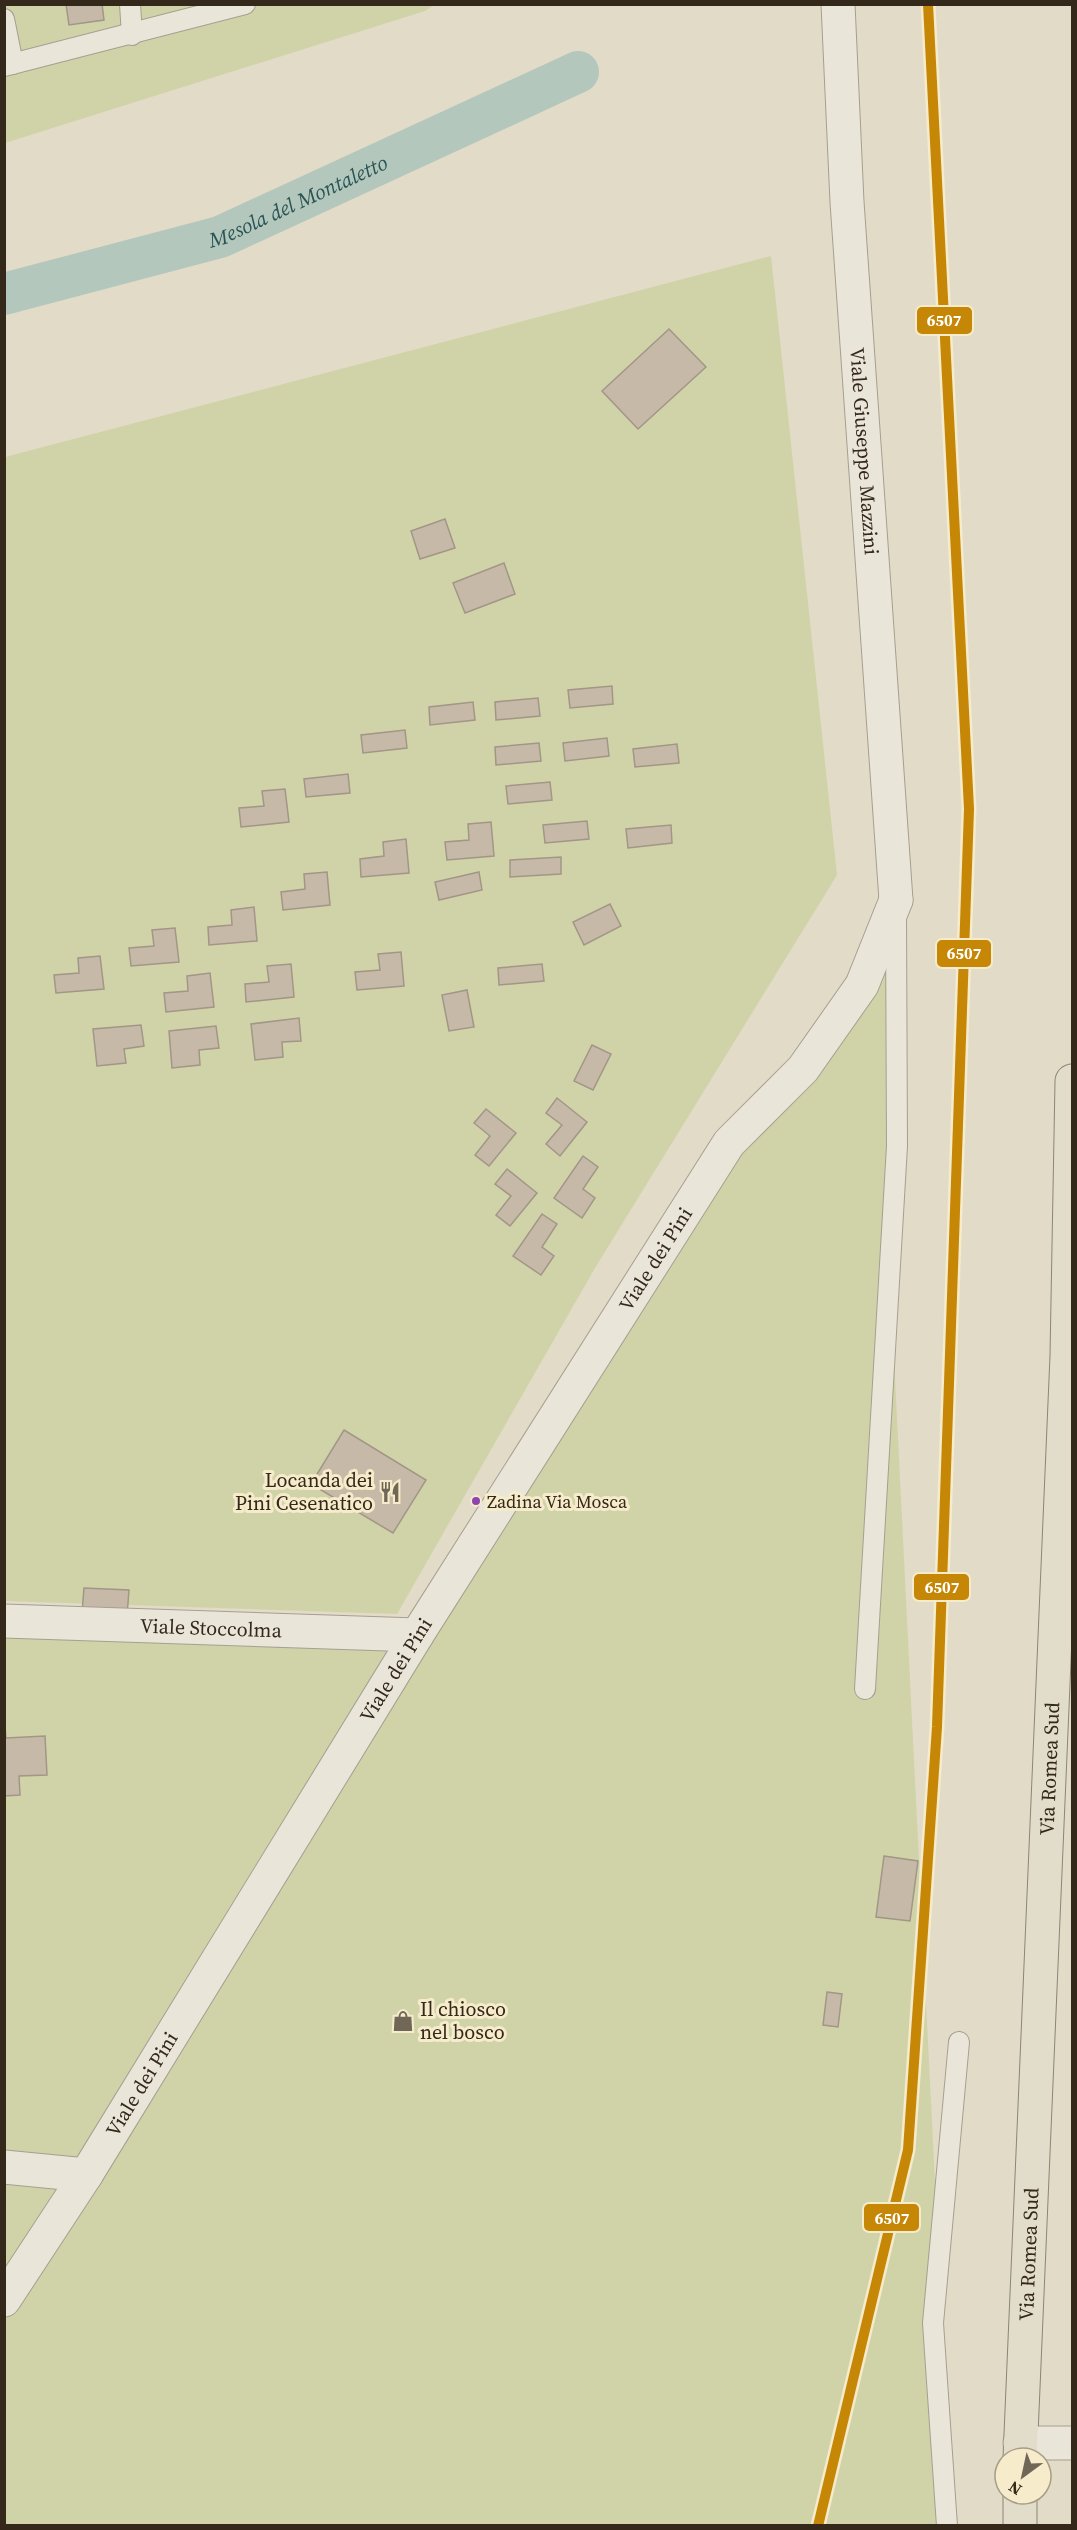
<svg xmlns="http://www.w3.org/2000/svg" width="1077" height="2530" font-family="'Source Serif 4',serif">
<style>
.green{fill:#d0d3a8}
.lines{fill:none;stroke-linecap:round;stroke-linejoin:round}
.canal{stroke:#b3c7bc;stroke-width:42}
.building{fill:#c6b9a8;stroke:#a29687;stroke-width:1.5}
.service-casing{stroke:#a69f91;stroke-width:22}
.minor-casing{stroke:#a69f91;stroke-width:35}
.tertiary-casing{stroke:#a69f91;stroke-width:35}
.primary-casing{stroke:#8c8578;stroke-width:35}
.service{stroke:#eae5d9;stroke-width:20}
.minor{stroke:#eae5d9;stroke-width:33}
.tertiary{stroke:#eae5d9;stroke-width:33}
.primary{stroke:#e2dcca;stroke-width:33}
.rail-1-casing{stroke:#f6ebca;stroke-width:15}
.rail-1{stroke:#c68606;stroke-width:10}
.bus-dot{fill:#8e44ad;stroke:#f6ebca;stroke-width:2}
.labels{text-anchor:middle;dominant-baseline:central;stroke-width:6;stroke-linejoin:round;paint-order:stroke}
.bus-label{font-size:18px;fill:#34281a;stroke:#f6ebca;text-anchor:start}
.street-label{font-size:20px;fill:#34281a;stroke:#f6ebca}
.poi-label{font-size:20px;fill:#34281a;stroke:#f6ebca;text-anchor:end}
.water-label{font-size:21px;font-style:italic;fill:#295454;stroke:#f6ebca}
.line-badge{stroke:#f6ebca;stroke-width:2}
.badge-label{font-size:16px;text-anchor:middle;font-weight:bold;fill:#fff}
</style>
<rect width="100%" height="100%" fill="#e2dbc7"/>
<!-- green -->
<g class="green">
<polygon points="5,5 434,5 425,11 5,143"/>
<polygon points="771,256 837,875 595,1268 397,1614 5,1601 5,457"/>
<polygon points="896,900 890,1277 952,2525 5,2526 5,1616 417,1635"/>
</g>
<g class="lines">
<!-- canal -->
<path class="canal" id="s1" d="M4 294 220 237 578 72"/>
</g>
<!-- building -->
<g class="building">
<polygon points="66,4 102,4 104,20 69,25"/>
<polygon points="669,329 706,367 638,429 602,391"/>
<polygon points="445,519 455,548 420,559 411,531"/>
<polygon points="504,563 515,594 465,613 453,583"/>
<polygon points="612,686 613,704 570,708 568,690"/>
<polygon points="538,698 540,716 496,720 495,702"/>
<polygon points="473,702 475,720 430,725 429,707"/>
<polygon points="405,730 407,748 363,753 361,735"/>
<polygon points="607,738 609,756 565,761 563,743"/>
<polygon points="539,743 541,761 496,765 495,747"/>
<polygon points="677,744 679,763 635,767 633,749"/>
<polygon points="348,774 350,793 306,797 304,779"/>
<polygon points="550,782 552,800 508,804 506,786"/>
<polygon points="285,789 289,822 241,827 239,808 264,806 262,791"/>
<polygon points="587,821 589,839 545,843 543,825"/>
<polygon points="491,822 494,856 447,860 445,842 469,840 468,824"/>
<polygon points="671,825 672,843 628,848 626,829"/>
<polygon points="406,839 409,873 361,877 360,859 384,856 383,842"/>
<polygon points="561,857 561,874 510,877 510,860"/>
<polygon points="327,872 330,905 283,910 281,892 305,889 304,874"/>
<polygon points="479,872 482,890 439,900 435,882"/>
<polygon points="610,904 621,926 584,945 573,922"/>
<polygon points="254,907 257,941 209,945 208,927 232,925 231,910"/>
<polygon points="175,928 179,962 131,966 129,948 154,946 152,930"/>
<polygon points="401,952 404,986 357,990 355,972 380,970 378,954"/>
<polygon points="100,956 104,989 56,993 54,975 79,973 78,958"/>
<polygon points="291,964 294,997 246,1002 245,984 269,982 267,966"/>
<polygon points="542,964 544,981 499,985 498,968"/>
<polygon points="210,973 214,1007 166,1012 164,993 188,991 187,976"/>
<polygon points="467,990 474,1027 449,1031 442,995"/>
<polygon points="299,1018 301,1041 282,1042 283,1057 255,1060 251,1024"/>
<polygon points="141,1025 144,1046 124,1049 126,1063 97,1066 93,1029"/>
<polygon points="216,1026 219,1048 199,1050 200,1065 172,1068 169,1031"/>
<polygon points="592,1045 611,1054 593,1090 574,1081"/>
<polygon points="557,1098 587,1122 560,1156 546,1144 562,1125 546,1113"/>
<polygon points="486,1109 516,1133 489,1166 475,1155 490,1136 474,1123"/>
<polygon points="583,1156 598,1167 583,1189 595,1198 582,1218 554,1198"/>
<polygon points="507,1169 537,1193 510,1226 496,1215 511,1196 495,1184"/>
<polygon points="542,1214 557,1224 542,1247 554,1256 541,1275 513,1256"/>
<polygon points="344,1430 426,1480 393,1533 311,1484"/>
<polygon points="84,1588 129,1590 127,1616 82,1613"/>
<polygon points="4,1716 6,1738 45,1736 47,1775 19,1776 20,1795 4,1796"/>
<polygon points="884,1856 918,1861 910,1921 876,1917"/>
<polygon points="827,1992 842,1994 838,2027 823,2025"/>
</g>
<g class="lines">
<defs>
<g id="service">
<polyline points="130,4 132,35"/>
<polyline points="4,19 13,64"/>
<polyline points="4,66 245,4"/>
<polyline points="865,1689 897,1146 896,917"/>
<polyline points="947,2526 933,2323 959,2042"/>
</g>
<g id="minor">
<path id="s2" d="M4 1621 417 1635"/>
<polyline points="4,2167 86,2175"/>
<path id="s3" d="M4 2300 86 2175 417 1635 729 1143 803 1069 862 985 896 900"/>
<polyline points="1020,2443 1072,2443"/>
</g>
<g id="tertiary">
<path id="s4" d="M838 4 847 202 896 900"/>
</g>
<g id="primary">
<path id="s5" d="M1020 2458 1067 1356 1072 1081"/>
<polyline points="1020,2494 1020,2526"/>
</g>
</defs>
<!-- service casing -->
<use href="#service" class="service-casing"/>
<!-- minor casing -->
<use href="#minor" class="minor-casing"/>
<!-- tertiary casing -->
<use href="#tertiary" class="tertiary-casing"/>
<!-- primary casing -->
<use href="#primary" class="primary-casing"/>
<!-- service -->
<use href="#service" class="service"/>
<!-- minor -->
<use href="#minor" class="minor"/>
<!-- tertiary -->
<use href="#tertiary" class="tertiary"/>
<!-- primary -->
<use href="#primary" class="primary"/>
<defs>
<polyline id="rail-1" points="818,2526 908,2150 937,1727 969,809 928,4"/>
</defs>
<!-- rail-1 casing -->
<use href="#rail-1" class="rail-1-casing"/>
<!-- rail-1 -->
<use href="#rail-1" class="rail-1"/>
</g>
<!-- icons -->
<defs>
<symbol id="restaurant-bare" viewBox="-9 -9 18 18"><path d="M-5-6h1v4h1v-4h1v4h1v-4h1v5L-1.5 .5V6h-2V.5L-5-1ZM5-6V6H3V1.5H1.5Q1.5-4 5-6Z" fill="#716757" stroke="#f6ebca" stroke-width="2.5" paint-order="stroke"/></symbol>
<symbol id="shop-bare" viewBox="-9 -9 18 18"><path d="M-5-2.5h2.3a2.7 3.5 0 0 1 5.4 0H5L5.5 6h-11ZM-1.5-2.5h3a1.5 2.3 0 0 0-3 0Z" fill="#716757" stroke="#f6ebca" stroke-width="2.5" paint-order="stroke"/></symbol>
</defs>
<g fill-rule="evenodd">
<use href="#restaurant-bare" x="375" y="1477" width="30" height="30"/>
<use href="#shop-bare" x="388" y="2006" width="30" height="30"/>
</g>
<!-- markers -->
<circle class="bus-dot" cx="476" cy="1501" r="5"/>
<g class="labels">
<!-- bus labels -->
<g class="bus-label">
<text x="487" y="1501">Zadina Via Mosca</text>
</g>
<!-- street labels -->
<g class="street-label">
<text stroke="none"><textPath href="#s4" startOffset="448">Viale Giuseppe Mazzini</textPath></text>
<text stroke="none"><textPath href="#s3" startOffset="1228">Viale dei Pini</textPath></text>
<text stroke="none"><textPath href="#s2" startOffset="207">Viale Stoccolma</textPath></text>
<text stroke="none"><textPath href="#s3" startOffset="742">Viale dei Pini</textPath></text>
<text stroke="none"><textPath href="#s5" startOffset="690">Via Romea Sud</textPath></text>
<text stroke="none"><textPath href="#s3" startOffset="256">Viale dei Pini</textPath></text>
<text stroke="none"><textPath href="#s5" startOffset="204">Via Romea Sud</textPath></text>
</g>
<!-- poi labels -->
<g class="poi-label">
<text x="373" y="1480">Locanda dei<tspan x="373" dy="23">Pini Cesenatico</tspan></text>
<text x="420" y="2009" text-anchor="start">Il chiosco<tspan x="420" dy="23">nel bosco</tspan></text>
</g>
<!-- water labels -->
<g class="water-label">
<text stroke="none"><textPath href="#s1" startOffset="309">Mesola del Montaletto</textPath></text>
</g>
</g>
<g class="line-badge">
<rect x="916" y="306" width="57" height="29" rx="6" fill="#c68606"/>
<rect x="936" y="939" width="56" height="29" rx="6" fill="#c68606"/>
<rect x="913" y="1573" width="57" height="28" rx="6" fill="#c68606"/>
<rect x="863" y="2203" width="57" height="29" rx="6" fill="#c68606"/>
</g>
<g class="badge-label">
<text x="944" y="326">6507</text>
<text x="964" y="959">6507</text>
<text x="942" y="1593">6507</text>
<text x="892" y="2224">6507</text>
</g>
<!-- border -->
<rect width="1077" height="2530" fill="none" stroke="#34281a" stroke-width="12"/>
<!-- north arrow -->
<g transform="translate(1023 2476) rotate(213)"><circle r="28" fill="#f6ebca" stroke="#a89d84" stroke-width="1.5"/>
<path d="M0-4.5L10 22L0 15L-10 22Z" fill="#716757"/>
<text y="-9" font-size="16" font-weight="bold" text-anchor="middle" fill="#34281a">N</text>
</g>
</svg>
